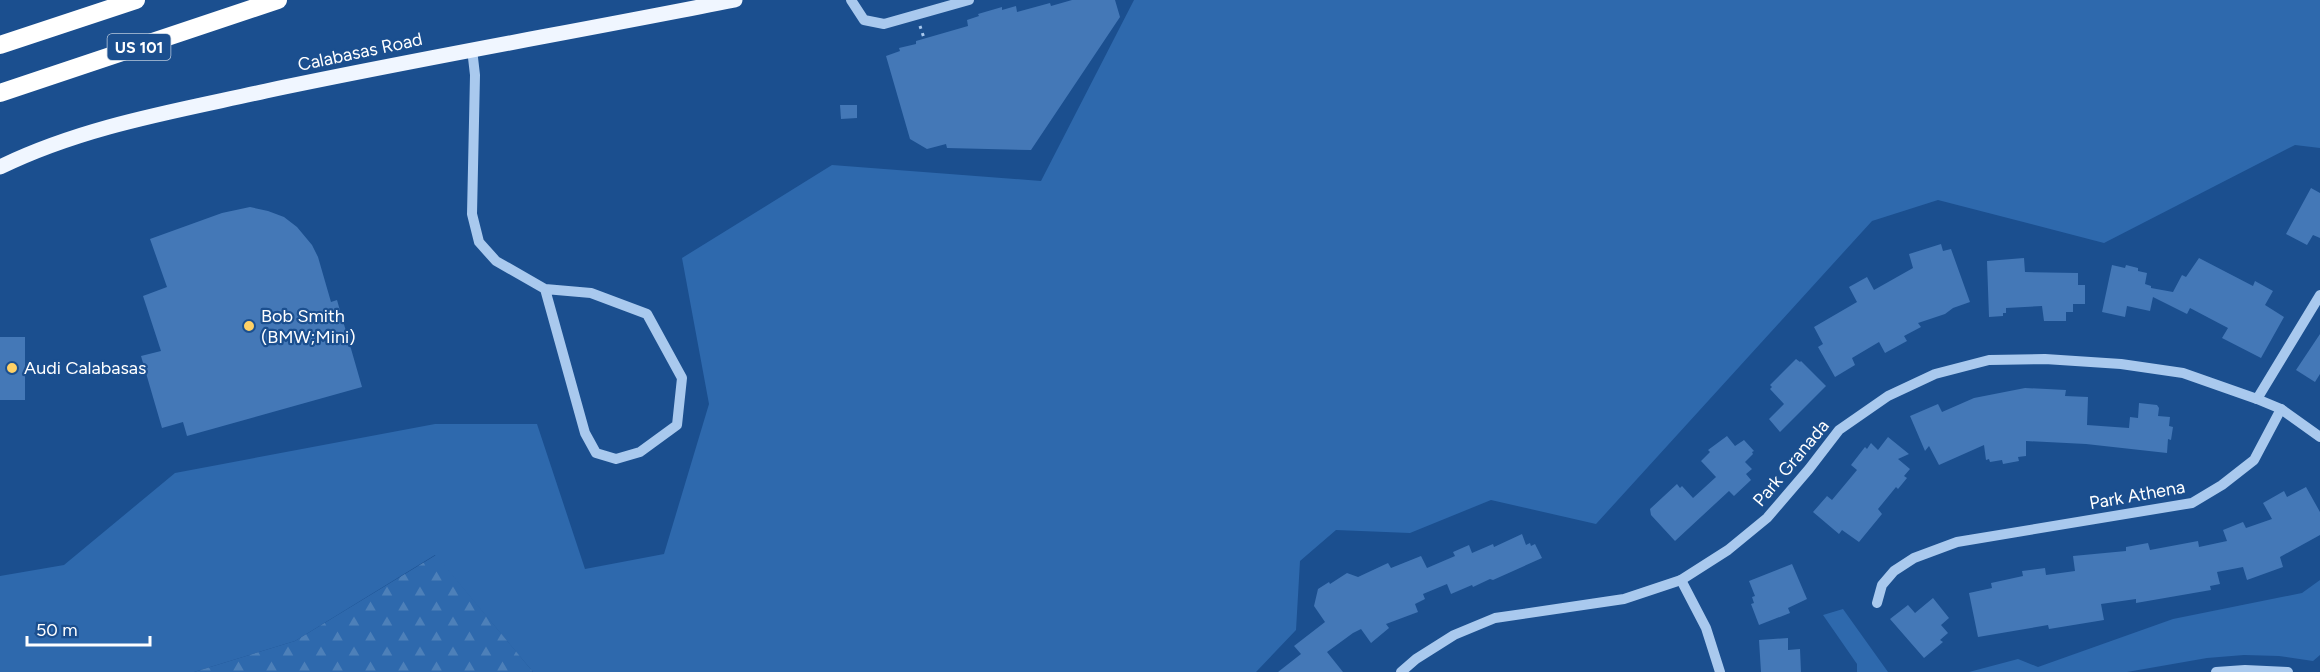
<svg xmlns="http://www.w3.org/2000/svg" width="2320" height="672" font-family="Figtree,sans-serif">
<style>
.green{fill:#2e69ad}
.forest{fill:url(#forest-firs)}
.building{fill:#4478b7}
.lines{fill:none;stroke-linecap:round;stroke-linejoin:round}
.path{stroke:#a9c9ee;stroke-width:3;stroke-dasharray:3 4.5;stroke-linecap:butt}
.minor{stroke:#a9c9ee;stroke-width:10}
.major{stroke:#f0f6ff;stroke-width:15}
.highway{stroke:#fff;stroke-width:18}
.poi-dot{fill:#ffd166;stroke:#1b4f8f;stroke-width:2}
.labels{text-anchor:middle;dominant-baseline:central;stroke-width:4.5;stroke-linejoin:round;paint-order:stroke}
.shield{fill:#1b4f8f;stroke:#bbcadd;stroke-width:1.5}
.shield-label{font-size:16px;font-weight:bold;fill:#fff}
.street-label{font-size:18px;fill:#fff;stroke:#1b4f8f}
.poi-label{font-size:18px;fill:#fff;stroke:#1b4f8f;text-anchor:start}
</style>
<defs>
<pattern id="forest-firs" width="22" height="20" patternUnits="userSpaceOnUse" patternTransform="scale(1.5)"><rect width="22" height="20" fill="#2e69ad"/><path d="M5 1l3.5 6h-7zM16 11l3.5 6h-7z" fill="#4d80b9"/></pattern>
</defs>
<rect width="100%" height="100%" fill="#1b4f8f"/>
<!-- green -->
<g class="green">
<polygon points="1134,0 2320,0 2320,148 2295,145 2104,243 1938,200 1872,221 1596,524 1491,500 1410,533 1336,530 1300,561 1296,630 1256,672 533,672 435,555 295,641 194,672 0,672 0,576 64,565 175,473 435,424 537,424 585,569 664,554 709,404 682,258 832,165 1041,181"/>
<polygon points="2320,580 2320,655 2313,661 2279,656 2244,655 2207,658 2127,672 1969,672 2018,659 2038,667 2173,619 2302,593"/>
<polygon points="1843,609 1888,672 1857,672 1857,664 1823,615"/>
</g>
<!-- forest -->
<polygon class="forest" points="436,555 533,672 194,672 295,641"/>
<!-- building -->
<g class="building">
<polygon points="1072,0 1115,0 1120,17 1031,150 947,148 946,144 927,149 910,139 886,56 900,51 899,48 916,44 916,41 968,26 967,20 979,16 978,14 1002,7 1002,10 1016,6 1017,12 1050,3 1051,6"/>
<polygon points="840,105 857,105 857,118 841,119"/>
<polygon points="2311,188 2320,193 2320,238 2313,235 2307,245 2286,234"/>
<polygon points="250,207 268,211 284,217 297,227 312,245 318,257 331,302 337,300 362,387 187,436 183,422 162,428 141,356 161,351 143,296 167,287 150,239 222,213"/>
<polygon points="1941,244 1943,251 1951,249 1970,302 1953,308 1945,314 1918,323 1921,327 1904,336 1907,341 1885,353 1879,342 1852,358 1855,365 1835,377 1818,347 1823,344 1814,327 1857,302 1849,287 1867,277 1874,290 1913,268 1909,254"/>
<polygon points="2024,258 2025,272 2078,273 2078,285 2085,285 2085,304 2073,304 2073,312 2066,312 2066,321 2044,321 2042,306 2006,308 2006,313 2003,313 2003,316 1989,317 1987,261"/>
<polygon points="2199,258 2253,286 2255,281 2273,291 2265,305 2284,317 2261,358 2222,338 2228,328 2190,308 2187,314 2153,297 2150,311 2127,306 2125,317 2102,312 2112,265 2125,268 2126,265 2138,268 2138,271 2147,273 2145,284 2151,286 2151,288 2173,292 2182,275 2186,277"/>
<polygon points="2320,334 2320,374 2315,382 2296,370"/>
<rect x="0" y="337" width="25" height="63"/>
<polygon points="1796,359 1800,362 1801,361 1826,386 1780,432 1769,419 1784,404 1770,389 1772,387 1770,385"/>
<polygon points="2025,388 2066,390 2065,396 2088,397 2087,425 2129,428 2130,417 2138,418 2139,403 2157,405 2159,408 2158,416 2170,417 2169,426 2173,427 2171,440 2168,439 2167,453 2086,444 2026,441 2026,456 2018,457 2019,461 2003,464 2002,460 1990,462 1989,459 1986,460 1984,445 1939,465 1929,446 1925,451 1910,416 1938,404 1942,412 1974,398"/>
<polygon points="1727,436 1735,446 1744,440 1754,451 1752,452 1753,454 1745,462 1752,469 1746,474 1751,480 1734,496 1729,491 1675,541 1651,515 1650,509 1677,484 1680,488 1682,486 1693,498 1716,477 1701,461 1710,452 1708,450"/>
<polygon points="1888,437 1909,454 1898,459 1910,469 1904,476 1907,478 1898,489 1896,487 1878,509 1882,514 1859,542 1842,530 1839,534 1813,512 1827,496 1832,500 1857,470 1851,465 1865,447 1867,449 1871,443 1878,450"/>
<polygon points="2306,487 2320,512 2320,535 2280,557 2283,567 2247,580 2243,567 2217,572 2220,584 2210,586 2211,590 2136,603 2136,599 2101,604 2104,620 2049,629 2048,625 1978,637 1969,593 1992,588 1991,583 2023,576 2022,571 2045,568 2046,575 2075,571 2073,556 2126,551 2126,547 2148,543 2150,550 2198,541 2199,547 2227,541 2223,530 2243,522 2246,528 2272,519 2263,503 2284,491 2287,497"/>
<polygon points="1522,534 1526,545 1530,543 1531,546 1535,544 1542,558 1493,580 1490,579 1473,587 1472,585 1451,594 1447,584 1423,594 1425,599 1415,604 1418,612 1386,624 1389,628 1371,643 1361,629 1353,633 1327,652 1343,672 1278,672 1301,654 1294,646 1325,622 1314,606 1318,589 1329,582 1330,584 1347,573 1358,577 1388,563 1391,568 1421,556 1427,568 1455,556 1453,552 1469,545 1472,553 1493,544 1494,547"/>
<polygon points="1792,564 1807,599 1788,608 1790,613 1759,625 1751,604 1754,603 1752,597 1755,596 1749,581"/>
<polygon points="1933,598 1949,618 1941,625 1948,633 1940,640 1943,642 1924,658 1890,619 1908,605 1915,613"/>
<polygon points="1788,638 1788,650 1800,649 1801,672 1761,672 1759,640"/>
</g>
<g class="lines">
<!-- path -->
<polyline class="path" points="920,26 924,38"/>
<!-- minor -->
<g class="minor">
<polyline points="851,0 864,20 884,24 969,0"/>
<polyline points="472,49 475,75 472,214 479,242 496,261 545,289 585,433 596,453 616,459 640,452 677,425 682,378 647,314 591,293 545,289"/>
<polyline points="2257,399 2320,295"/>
<polyline points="1681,580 1706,628 1720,672"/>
<polyline points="1877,603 1882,585 1894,571 1914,558 1957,542 2192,503 2222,485 2254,460 2281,409"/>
<polyline points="1401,672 1416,659 1454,635 1495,618 1624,599 1681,580 1728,550 1767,518 1809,469 1839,430 1888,396 1935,374 1989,360 2045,359 2121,364 2183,373 2257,399 2281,409 2320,437"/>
<polyline points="2216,672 2245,670 2288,672"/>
</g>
<!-- major -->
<path class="major" d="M0 167C84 126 176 111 266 91 422 58 579 31 735 0"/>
<!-- highway -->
<g class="highway">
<polyline points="0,45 136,0"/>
<polyline points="0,93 278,0"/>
</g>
</g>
<!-- markers -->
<g class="poi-dot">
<circle cx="249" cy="326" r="6"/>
<circle cx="12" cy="368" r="6"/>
</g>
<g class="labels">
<!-- shield labels -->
<rect class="shield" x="107.5" y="34" width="63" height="26" rx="4.5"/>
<g class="shield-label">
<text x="139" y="47">US 101</text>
</g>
<!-- street labels -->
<g class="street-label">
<text transform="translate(360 52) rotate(-12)">Calabasas Road</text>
<text transform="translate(1791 463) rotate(-50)">Park Granada</text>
<text transform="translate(2137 495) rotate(-10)">Park Athena</text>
</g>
<!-- poi labels -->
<g class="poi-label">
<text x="261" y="316">Bob Smith<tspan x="261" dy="21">(BMW;Mini)</tspan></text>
<text x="24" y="368">Audi Calabasas</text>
</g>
</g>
<!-- scale -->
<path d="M27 636v9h123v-9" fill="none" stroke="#ffffff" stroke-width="3"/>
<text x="36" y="636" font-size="18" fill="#ffffff" stroke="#1b4f8f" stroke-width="4.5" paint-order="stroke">50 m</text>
</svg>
